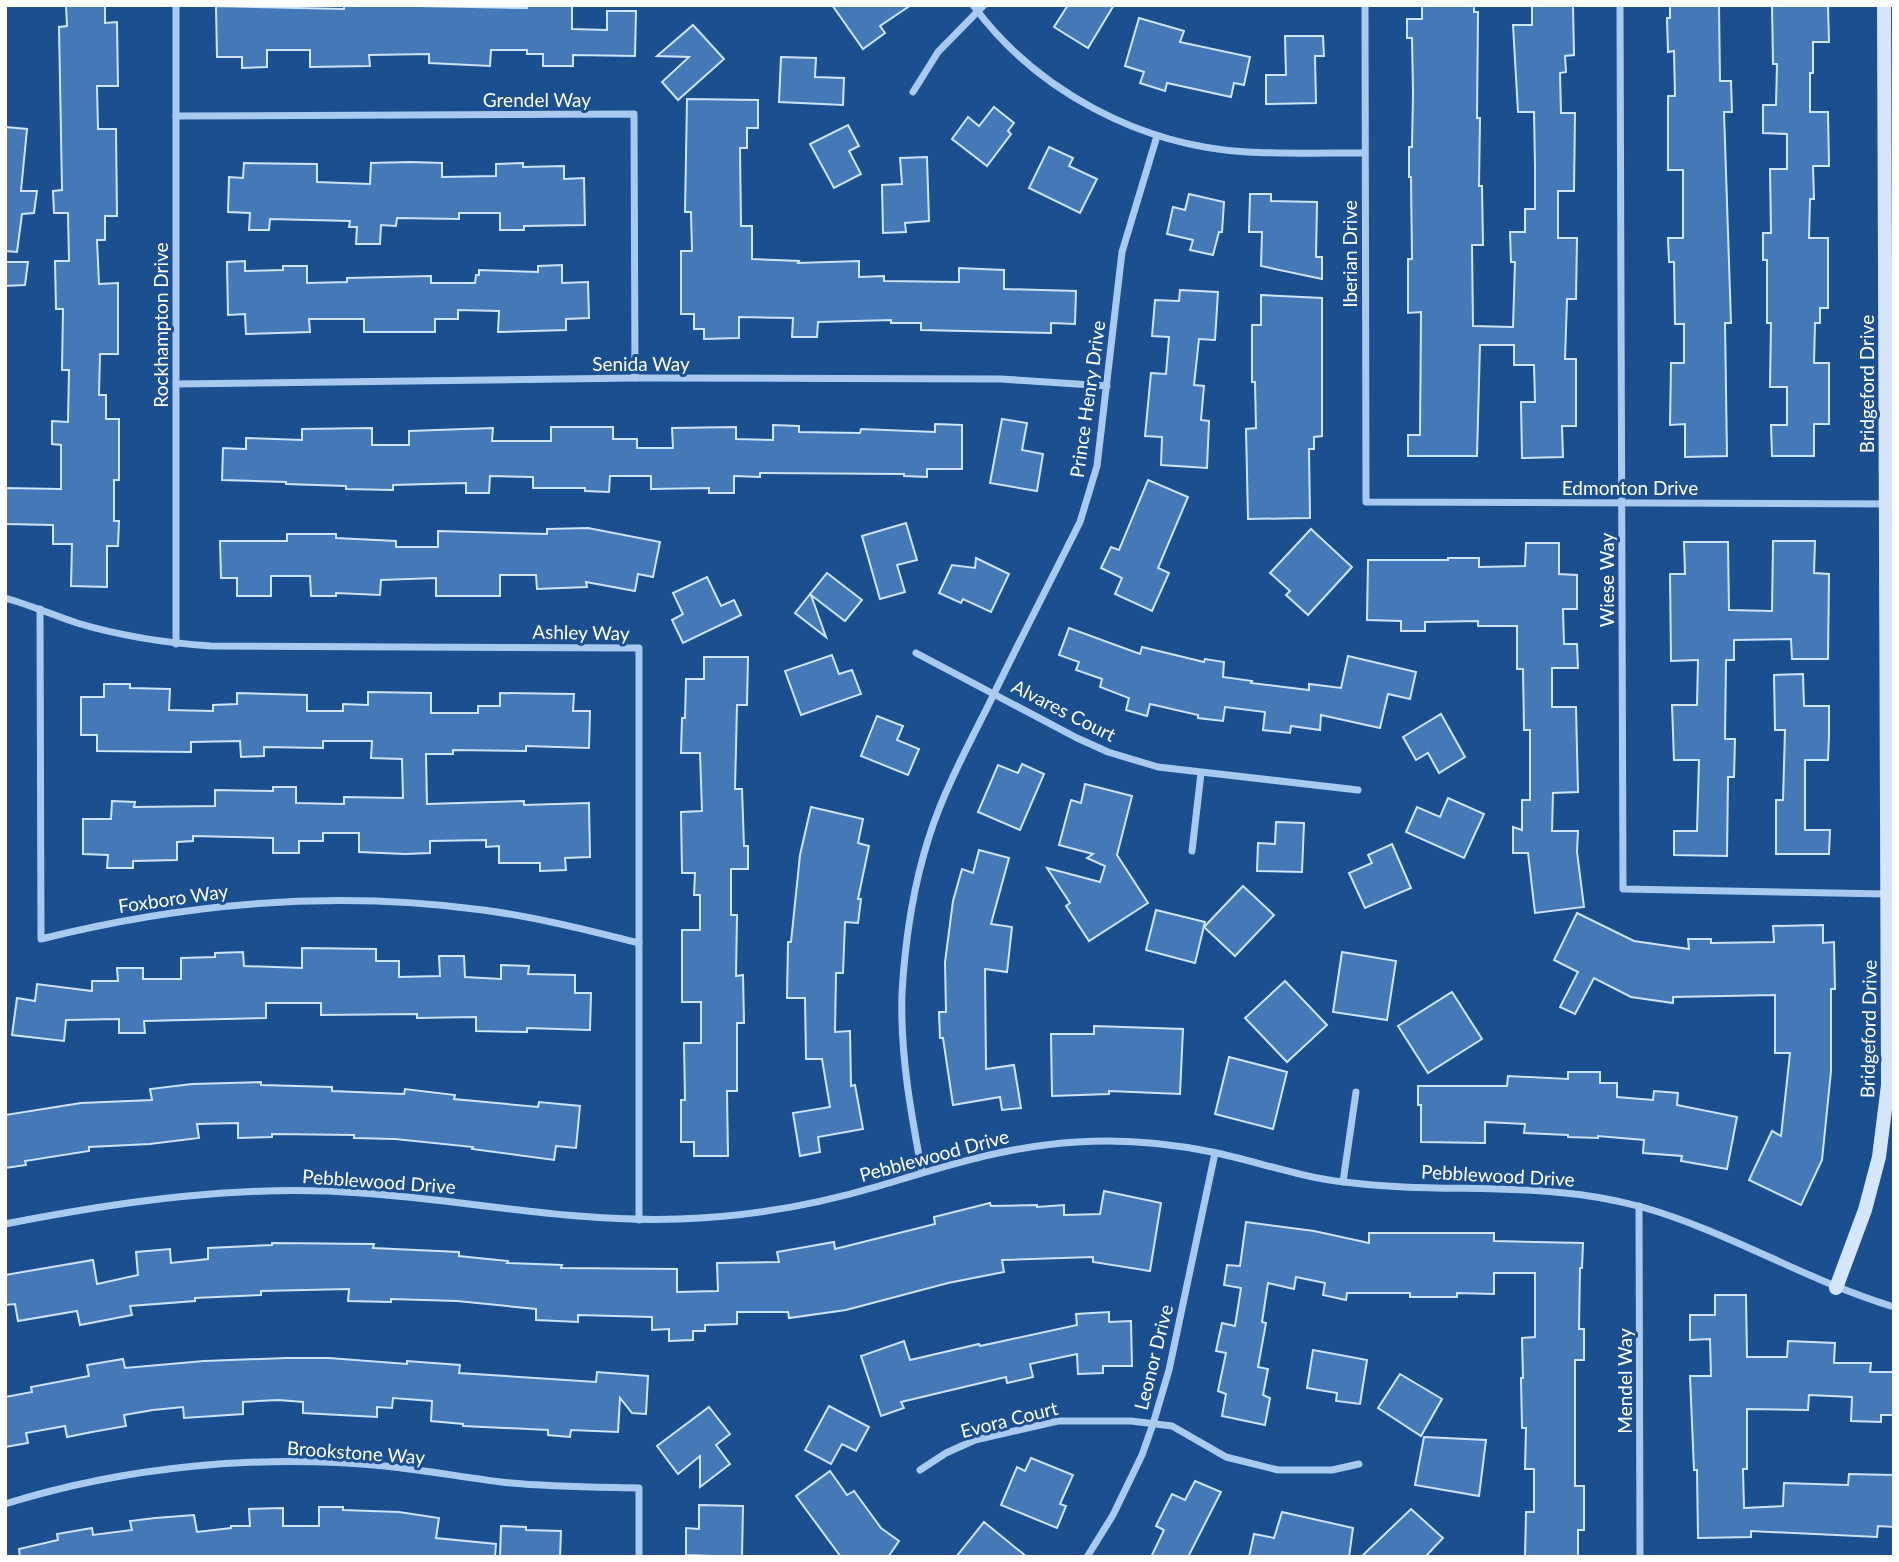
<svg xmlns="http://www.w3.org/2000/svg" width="1899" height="1562" font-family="Lato,sans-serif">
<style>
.building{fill:#4478b7;stroke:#cfe3fa;stroke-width:2}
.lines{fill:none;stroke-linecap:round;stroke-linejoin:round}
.street{stroke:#a9c9ee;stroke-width:7}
.secondary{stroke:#d6e6fa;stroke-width:14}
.labels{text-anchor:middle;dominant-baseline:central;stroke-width:6;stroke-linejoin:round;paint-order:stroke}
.street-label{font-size:19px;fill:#fff;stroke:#1b4f8f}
</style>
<rect width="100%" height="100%" fill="#1b4f8f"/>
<!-- building -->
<g class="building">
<polygon points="66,5 105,5 105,23 117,22 118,86 97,86 98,129 116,129 117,216 105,216 105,240 97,240 99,284 118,283 118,354 100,354 99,395 106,395 106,419 119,419 119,480 114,480 114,521 119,521 118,546 107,546 107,587 71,586 72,544 53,544 53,525 5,524 5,488 61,489 61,445 52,444 52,421 68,422 69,370 62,370 63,309 56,309 55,261 69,261 68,213 54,213 53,191 62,190 59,27 67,26"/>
<polygon points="368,5 527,8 527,6 572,5 572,29 607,30 607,11 636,11 635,56 573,55 573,66 543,66 543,54 527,54 527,50 491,50 490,66 429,63 429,54 369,55 370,66 310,67 310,50 267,50 267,67 242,68 242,57 217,57 216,6 344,9 344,6"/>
<polygon points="832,5 911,5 880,26 885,33 863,49"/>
<polygon points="1068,5 1114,5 1088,48 1054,27"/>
<polygon points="1422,5 1474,5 1474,12 1478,12 1477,118 1480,118 1479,186 1482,186 1483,245 1472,245 1473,326 1513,327 1515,262 1511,262 1510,232 1525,232 1525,209 1535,209 1535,166 1534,112 1518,112 1513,25 1532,25 1532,5 1573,5 1574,55 1565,56 1566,72 1560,73 1561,113 1575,113 1574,191 1558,191 1558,238 1577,238 1576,299 1567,299 1565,359 1576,359 1576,426 1562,426 1563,457 1522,458 1521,402 1535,402 1534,365 1514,365 1514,345 1480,345 1477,456 1408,456 1408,435 1420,435 1421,312 1408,313 1408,259 1412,259 1411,177 1409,177 1409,147 1412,147 1413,93 1412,38 1407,38 1407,19 1422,19"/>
<polygon points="1670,5 1719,5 1720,81 1731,81 1732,112 1724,112 1731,323 1725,323 1727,456 1685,457 1685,424 1670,425 1671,363 1684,363 1684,324 1675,324 1674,262 1669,262 1668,238 1683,238 1683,170 1668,170 1668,96 1675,96 1674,51 1668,52 1667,18 1670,18"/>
<polygon points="1772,5 1828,5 1829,42 1813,42 1813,73 1810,73 1810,112 1828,112 1829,166 1813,166 1814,199 1810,199 1809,238 1828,238 1828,308 1820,308 1820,323 1815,323 1814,363 1829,363 1829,424 1814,424 1814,456 1772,456 1771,425 1787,425 1787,387 1770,387 1771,323 1767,323 1767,260 1763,260 1763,233 1771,233 1770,169 1787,169 1787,134 1763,133 1763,105 1776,105 1777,64 1773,64"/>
<polygon points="1139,18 1184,31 1180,42 1250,57 1244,85 1234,83 1231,97 1167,83 1165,91 1140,83 1144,72 1125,66"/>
<polygon points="693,25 724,59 678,100 662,82 689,57 657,56"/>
<polygon points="1285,36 1323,36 1324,56 1315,56 1316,103 1266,104 1266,75 1286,75"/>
<polygon points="781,57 816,58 815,77 844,78 843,105 779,102"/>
<polygon points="687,99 758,100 758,128 747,128 747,148 740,148 741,226 752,226 752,259 799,261 798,263 859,261 859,277 884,276 884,281 959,282 959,268 1004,270 1004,289 1076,291 1075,324 1051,323 1051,333 921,330 921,323 891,323 891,320 818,322 817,337 792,337 793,318 739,317 739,338 704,339 704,329 694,329 694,314 681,314 681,251 692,251 691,212 685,212"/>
<polygon points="994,107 1014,123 1008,131 1011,134 987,166 952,139 968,117 979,126"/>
<polygon points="848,125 859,146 849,151 861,174 834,188 810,144"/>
<polygon points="5,127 27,129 21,191 37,191 34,213 22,214 17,252 5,251"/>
<polygon points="1049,147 1073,158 1069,166 1097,179 1080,213 1029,188"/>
<polygon points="927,157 929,221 905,223 906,232 883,233 882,185 902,184 900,158"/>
<polygon points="410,162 442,163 442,177 496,176 496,164 523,163 523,167 564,166 564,179 584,178 585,225 524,226 524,230 500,230 500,213 459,213 459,219 397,218 396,226 381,225 380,244 356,244 357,227 349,227 350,221 270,219 269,230 249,230 250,213 228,212 229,177 243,178 244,163 317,164 317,182 370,184 371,163"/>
<polygon points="1189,194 1224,202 1222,232 1219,232 1213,255 1190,250 1193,240 1167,234 1173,207 1185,210"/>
<polygon points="1250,194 1271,194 1271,201 1317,202 1316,257 1322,257 1322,279 1261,266 1262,232 1249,232"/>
<polygon points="245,261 245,271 283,270 283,266 307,266 307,283 347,282 347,278 431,276 431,283 475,283 476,275 479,275 479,270 538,272 538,266 562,265 562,283 588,282 589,318 566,319 566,330 498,332 499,311 458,310 458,319 435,319 435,332 364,332 364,319 309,319 310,332 246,334 245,314 228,315 227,262"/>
<polygon points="5,262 28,262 25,285 5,286"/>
<polygon points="1180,290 1218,292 1215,340 1199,339 1194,385 1204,386 1201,420 1209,421 1207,468 1161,465 1162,437 1145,436 1151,373 1166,374 1169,337 1152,336 1155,300 1179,301"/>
<polygon points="1261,295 1322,298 1322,436 1314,437 1314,449 1309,449 1310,518 1248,519 1246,429 1256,428 1255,382 1252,382 1252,325 1261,325"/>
<polygon points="1002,419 1027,423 1022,450 1043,454 1037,491 990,483"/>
<polygon points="935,424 962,425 962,469 927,469 927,477 904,476 904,474 760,473 760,477 734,476 734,493 709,493 709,488 651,489 651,476 610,476 609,492 585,491 585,488 533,488 533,477 490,476 489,493 466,493 466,483 393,485 393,490 346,489 346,486 286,484 286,482 222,480 223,448 246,449 246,438 302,440 302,429 372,428 372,445 409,445 409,431 493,428 492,441 551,441 551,427 613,427 613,439 637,439 637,448 673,448 672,428 736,427 736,439 773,440 773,425 799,426 799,432 860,433 861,429 935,432"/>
<polygon points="1148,480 1188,497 1158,568 1169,573 1152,611 1115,594 1122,578 1101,568 1111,547 1119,550"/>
<polygon points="906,523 917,560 897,565 905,592 880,599 862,536"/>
<polygon points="588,528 660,542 653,577 638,574 635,591 586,582 587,587 537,589 536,575 500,575 500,596 436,596 436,578 381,580 380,595 336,593 336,596 311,596 310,576 271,576 271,596 237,596 237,578 221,578 220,541 287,541 287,534 336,534 336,538 396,541 396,547 438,547 438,531 547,534 547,529"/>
<polygon points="1311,529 1352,567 1308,615 1286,595 1290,591 1270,573"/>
<polygon points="1773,541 1815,541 1814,573 1829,574 1828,659 1792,659 1791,639 1734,640 1734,660 1726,660 1725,739 1735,739 1734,777 1728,777 1727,856 1674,855 1674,831 1697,831 1699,760 1674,760 1672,705 1697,705 1698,660 1671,661 1670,574 1685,574 1684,542 1728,542 1729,610 1772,611"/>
<polygon points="1526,543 1559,543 1559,574 1577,575 1577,609 1563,609 1564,644 1577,644 1578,668 1552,668 1552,707 1576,707 1578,792 1553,793 1552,831 1578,831 1577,852 1584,907 1535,913 1528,853 1513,853 1513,827 1522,830 1522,800 1530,800 1530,730 1524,730 1523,669 1517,669 1517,626 1478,626 1478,621 1425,622 1425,631 1401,631 1401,621 1367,620 1368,560 1448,560 1448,558 1479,558 1479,567 1525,566"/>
<polygon points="976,558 1009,574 991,612 963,599 961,603 939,593 952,565 975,568"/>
<polygon points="827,573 862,600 845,621 811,595 826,637 795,613"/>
<polygon points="707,577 721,606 734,600 741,615 683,643 672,620 683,614 673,593"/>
<polygon points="1069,628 1140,654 1142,647 1204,662 1205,659 1224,662 1223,677 1252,681 1251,683 1309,690 1309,684 1341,688 1348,656 1416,672 1410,699 1388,694 1380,728 1321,715 1320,730 1291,726 1290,733 1263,730 1265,712 1225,707 1223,721 1198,718 1198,715 1150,704 1147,716 1126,710 1129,698 1100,687 1102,679 1076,670 1079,662 1059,655"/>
<polygon points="832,655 839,674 852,670 861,694 801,715 785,671"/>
<polygon points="704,657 748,657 747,705 737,705 735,789 742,789 744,846 748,846 748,869 731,869 731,915 737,915 736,976 743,975 744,1023 737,1023 737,1091 727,1091 728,1156 694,1156 694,1142 681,1142 681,1100 685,1100 684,1043 701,1043 701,1002 682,1002 682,930 700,930 700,895 694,895 695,873 682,873 681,812 702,811 700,753 681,753 682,718 685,718 686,679 704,679"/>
<polygon points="1803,674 1804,706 1829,706 1829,735 1828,760 1805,760 1805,830 1830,830 1829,854 1776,854 1776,800 1783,800 1785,730 1775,730 1774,675"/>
<polygon points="104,684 130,684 130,688 170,689 169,710 213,711 213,705 237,704 237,693 307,695 307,711 343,711 343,704 368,705 368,692 431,693 431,713 478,713 478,706 500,706 500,693 574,694 573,711 590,711 589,748 526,746 526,751 453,750 453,754 426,754 427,804 524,801 524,805 589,803 590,857 565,858 566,870 540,871 540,863 499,863 499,846 486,847 486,840 430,841 430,853 405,854 359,852 359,833 323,833 323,841 299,841 299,853 273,853 273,838 193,836 193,841 177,842 177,860 133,861 133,868 107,868 108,855 83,854 83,819 111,819 112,801 135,802 134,807 215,806 215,790 273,791 273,787 296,787 296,803 344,804 344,797 403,798 402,759 371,758 372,741 323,741 323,748 264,747 264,756 241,757 240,741 191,742 191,752 97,751 97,735 81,735 81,697 104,697"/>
<polygon points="1441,714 1465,757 1439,773 1428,753 1416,760 1403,737"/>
<polygon points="877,716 903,726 897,740 919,749 908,775 861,756"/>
<polygon points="1022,764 1044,774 1020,830 978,812 998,765 1018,773"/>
<polygon points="1085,784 1132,796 1117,855 1148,903 1089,941 1066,906 1070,903 1047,868 1100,882 1105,866 1087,858 1093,854 1059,845 1071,800 1081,803"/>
<polygon points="1448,798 1484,814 1464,858 1406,832 1417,807 1440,817"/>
<polygon points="811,807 863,819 858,843 869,846 858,899 861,899 858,923 845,922 843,973 836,973 835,1032 850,1031 851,1086 855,1085 863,1129 818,1137 820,1152 800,1156 793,1113 830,1107 822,1059 806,1059 805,998 787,998 788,942 791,942 800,855"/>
<polygon points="1276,822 1304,823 1302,872 1257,871 1258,843 1275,844"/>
<polygon points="1392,844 1411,888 1365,908 1349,873 1372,863 1368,855"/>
<polygon points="979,850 1009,858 991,924 1012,927 1007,972 985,969 986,1069 1014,1065 1021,1108 1002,1110 1000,1097 953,1105 943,1038 940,1038 939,1012 946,1012 945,962 953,901 962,869 973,873"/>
<polygon points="1243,886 1274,915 1235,956 1204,927"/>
<polygon points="1156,910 1205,922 1195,963 1146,950"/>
<polygon points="1577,913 1634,941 1689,949 1688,939 1711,939 1711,943 1774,942 1773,926 1823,925 1823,943 1834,942 1835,989 1831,989 1831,1071 1822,1160 1801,1205 1749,1180 1772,1131 1781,1136 1790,1053 1775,1053 1775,995 1673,997 1673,1003 1631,997 1594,978 1575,1014 1560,1007 1578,972 1554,960"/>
<polygon points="302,948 376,949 376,961 399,961 399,977 440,976 439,956 464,956 465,977 501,979 501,965 529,966 528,974 575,975 575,993 591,993 590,1030 527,1028 527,1032 476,1031 476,1017 417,1018 417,1014 321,1015 321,1003 266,1003 266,1018 144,1021 145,1033 119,1033 119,1019 66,1020 64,1041 12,1035 17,998 35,1001 37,984 92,991 92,981 118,981 117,968 143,968 143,979 181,979 181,958 215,957 215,953 243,952 244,966 302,968"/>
<polygon points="1342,952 1396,961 1387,1020 1333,1012"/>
<polygon points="1285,981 1327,1025 1287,1062 1245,1018"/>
<polygon points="1452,992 1482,1039 1428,1073 1398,1026"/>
<polygon points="1094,1026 1183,1029 1180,1094 1109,1091 1109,1094 1052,1096 1051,1034 1094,1034"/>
<polygon points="1229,1057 1287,1072 1273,1129 1215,1114"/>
<polygon points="1568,1072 1600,1072 1600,1083 1617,1083 1617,1097 1653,1100 1654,1091 1678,1093 1677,1105 1737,1117 1727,1169 1681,1161 1682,1156 1643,1153 1644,1140 1598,1136 1598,1138 1568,1137 1568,1135 1524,1133 1525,1124 1485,1122 1485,1143 1421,1142 1421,1105 1418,1105 1418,1086 1507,1086 1508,1076 1568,1079"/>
<polygon points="261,1082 261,1085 332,1087 332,1091 404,1094 405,1089 455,1095 454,1099 538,1107 539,1102 580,1106 576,1148 556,1146 554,1160 472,1149 473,1147 395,1139 354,1138 354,1135 272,1134 272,1137 238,1138 238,1123 197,1124 199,1138 150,1144 89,1147 89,1151 25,1161 26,1165 5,1168 5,1115 81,1103 152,1100 150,1089 192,1084"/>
<polygon points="1104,1191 1161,1203 1150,1271 1093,1262 1093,1257 1002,1260 1004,1272 948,1283 846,1310 789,1318 788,1312 737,1312 737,1324 705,1325 705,1331 693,1331 693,1340 669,1341 669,1329 652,1330 652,1317 578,1315 578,1322 536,1320 536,1309 457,1301 391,1299 391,1302 348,1301 349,1289 261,1291 261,1295 195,1298 195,1301 130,1306 132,1315 80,1325 77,1311 18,1321 15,1304 5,1305 5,1275 93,1260 97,1284 138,1275 136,1252 170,1249 171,1263 208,1259 208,1248 272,1245 272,1243 374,1244 373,1248 459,1252 459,1256 508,1261 507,1263 562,1265 561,1268 677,1269 677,1292 718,1291 717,1263 779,1262 777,1252 834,1242 835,1249 935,1224 934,1217 990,1203 991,1206 1037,1205 1037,1207 1064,1205 1064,1215 1100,1214"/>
<polygon points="1246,1222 1314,1231 1369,1243 1369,1233 1494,1233 1494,1241 1583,1243 1582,1268 1580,1268 1579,1329 1584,1329 1584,1360 1575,1360 1575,1486 1584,1486 1584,1530 1578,1530 1578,1557 1525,1557 1526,1512 1534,1512 1534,1469 1525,1469 1526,1428 1522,1428 1521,1378 1523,1378 1522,1338 1535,1337 1535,1273 1494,1273 1494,1294 1457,1293 1457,1297 1410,1297 1410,1293 1347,1293 1346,1300 1323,1295 1325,1283 1296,1277 1294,1289 1268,1283 1262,1322 1266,1323 1258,1367 1268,1369 1263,1395 1270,1398 1265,1425 1222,1416 1226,1394 1218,1391 1226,1353 1216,1351 1222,1323 1235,1326 1241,1288 1224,1285 1227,1265 1240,1266"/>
<polygon points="1715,1295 1746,1295 1747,1357 1787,1357 1788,1341 1835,1343 1834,1363 1871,1363 1870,1372 1894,1372 1894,1415 1881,1415 1881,1422 1851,1421 1852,1397 1809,1395 1808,1410 1747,1409 1747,1469 1743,1469 1744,1508 1783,1506 1784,1483 1848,1485 1849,1474 1894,1475 1894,1527 1878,1526 1877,1537 1751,1531 1751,1537 1698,1538 1697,1470 1694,1470 1690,1376 1711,1376 1710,1339 1690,1340 1690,1315 1715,1315"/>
<polygon points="1109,1312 1109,1322 1131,1321 1132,1366 1103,1366 1103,1373 1078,1374 1077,1354 1030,1364 1033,1377 1007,1383 1006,1377 901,1402 904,1408 881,1416 861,1356 904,1341 910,1360 979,1344 980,1346 1077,1325 1076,1314"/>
<polygon points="1313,1350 1367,1360 1360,1404 1336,1401 1337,1393 1307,1388"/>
<polygon points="286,1358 329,1358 407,1364 407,1361 460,1365 459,1373 596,1382 597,1372 648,1376 646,1414 632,1413 620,1398 618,1432 571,1430 570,1437 548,1435 548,1430 463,1426 463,1424 431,1421 432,1401 393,1398 392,1408 377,1407 377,1417 303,1413 303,1402 278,1400 243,1402 243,1414 184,1418 183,1407 153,1410 124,1415 126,1426 92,1432 67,1437 65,1426 26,1433 28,1443 5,1447 5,1397 32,1392 31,1387 89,1376 87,1365 123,1359 125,1368 204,1361"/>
<polygon points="1400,1374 1442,1399 1421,1436 1378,1408"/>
<polygon points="829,1406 869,1427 856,1451 842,1444 831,1464 805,1450"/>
<polygon points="709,1407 730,1434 716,1445 730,1464 700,1487 700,1456 678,1474 657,1446"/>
<polygon points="1424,1437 1486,1440 1479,1496 1415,1485"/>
<polygon points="1031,1458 1073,1475 1060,1504 1066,1506 1057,1528 1001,1505 1017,1467 1025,1471"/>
<polygon points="830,1471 847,1495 854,1491 881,1528 899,1541 888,1557 841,1557 796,1496"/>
<polygon points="1195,1481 1221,1492 1188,1557 1151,1557 1164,1530 1156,1526 1172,1494 1185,1500"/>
<polygon points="699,1505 743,1506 742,1557 686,1555 686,1528 699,1529"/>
<polygon points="319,1507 343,1507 343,1510 399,1512 439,1518 436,1538 496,1544 495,1557 20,1557 19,1549 58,1540 57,1534 92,1528 93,1535 132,1530 130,1521 155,1518 194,1515 197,1532 231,1528 231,1526 250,1526 249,1509 283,1508 283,1526 319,1526"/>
<polygon points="1411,1509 1443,1538 1425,1557 1361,1557"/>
<polygon points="1282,1512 1353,1528 1349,1557 1249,1557 1254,1534 1274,1538"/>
<polygon points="984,1522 1000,1535 1027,1557 956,1557"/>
<polygon points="501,1526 526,1527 526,1530 561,1531 560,1557 500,1557"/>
</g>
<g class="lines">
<!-- street -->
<g class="street">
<polyline points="176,5 176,644"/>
<path d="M973 5C1036 91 1141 146 1247 152 1286 154 1326 153 1365 153"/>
<polyline points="1365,5 1366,502 1894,504"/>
<polyline points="1620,5 1623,889 1888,894"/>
<polyline points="913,92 938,52 984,5"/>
<polyline points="176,116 634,114 635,378"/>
<polyline points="176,384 635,378 1001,379 1107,386"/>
<path d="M5 598C30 605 53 615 77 623 121 636 165 643 211 646L639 648V1220"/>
<path d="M40 609 41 939C185 903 335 890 483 910 536 917 587 930 639 943"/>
<polyline points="916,653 1077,738 1108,752 1158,767 1358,790"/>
<polyline points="1192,851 1201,773"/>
<path d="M922 1172C911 1113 900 1054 902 993 905 941 913 887 929 837 944 790 968 746 990 702 1019 642 1050 582 1080 522L1097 466 1122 252 1157 136"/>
<polyline points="1343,1182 1356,1092"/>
<polyline points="1639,1206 1640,1557"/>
<path d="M5 1224C122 1201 242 1184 361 1193 467 1200 572 1223 679 1219 746 1217 815 1205 879 1186 946 1166 1007 1146 1077 1142 1122 1139 1168 1143 1212 1152 1256 1161 1299 1177 1344 1182 1445 1195 1542 1179 1642 1207 1730 1232 1807 1281 1894 1307"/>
<polyline points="920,1470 946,1453 975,1440 1058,1421 1131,1421 1172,1426 1226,1457 1278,1470 1332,1470 1359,1464"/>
<path d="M5 1504C127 1466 258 1454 385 1466 423 1470 462 1477 501 1482 547 1487 593 1487 639 1488V1557"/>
<polyline points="1087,1557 1113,1515 1142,1455 1153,1424 1169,1370 1215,1153"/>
</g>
<!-- secondary -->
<polyline class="secondary" points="1836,1288 1865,1210 1879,1157 1888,1085 1884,5"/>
</g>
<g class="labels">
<!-- street labels -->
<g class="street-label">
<text x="537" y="99">Grendel Way</text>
<text transform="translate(1349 254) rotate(-90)">Iberian Drive</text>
<text transform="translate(160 325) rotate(-90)">Rockhampton Drive</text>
<text x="641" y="363">Senida Way</text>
<text transform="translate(1866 384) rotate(-90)">Bridgeford Drive</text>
<text transform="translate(1087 399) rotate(-82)">Prince Henry Drive</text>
<text x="1630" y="487">Edmonton Drive</text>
<text transform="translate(1606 580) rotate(-90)">Wiese Way</text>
<text transform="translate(581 632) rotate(1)">Ashley Way</text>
<text transform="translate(1064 710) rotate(27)">Alvares Court</text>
<text transform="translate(173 898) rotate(-8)">Foxboro Way</text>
<text transform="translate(1868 1029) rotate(-89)">Bridgeford Drive</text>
<text transform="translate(934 1155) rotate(-15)">Pebblewood Drive</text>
<text transform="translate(1498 1175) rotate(3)">Pebblewood Drive</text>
<text transform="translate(379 1181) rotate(4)">Pebblewood Drive</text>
<text transform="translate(1153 1357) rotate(-76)">Leonor Drive</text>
<text transform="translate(1624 1381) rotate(-90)">Mendel Way</text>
<text transform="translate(1009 1419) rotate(-14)">Evora Court</text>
<text transform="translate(356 1452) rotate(4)">Brookstone Way</text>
</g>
</g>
<!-- border -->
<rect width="1899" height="1562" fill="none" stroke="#ffffff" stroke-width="14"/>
</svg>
